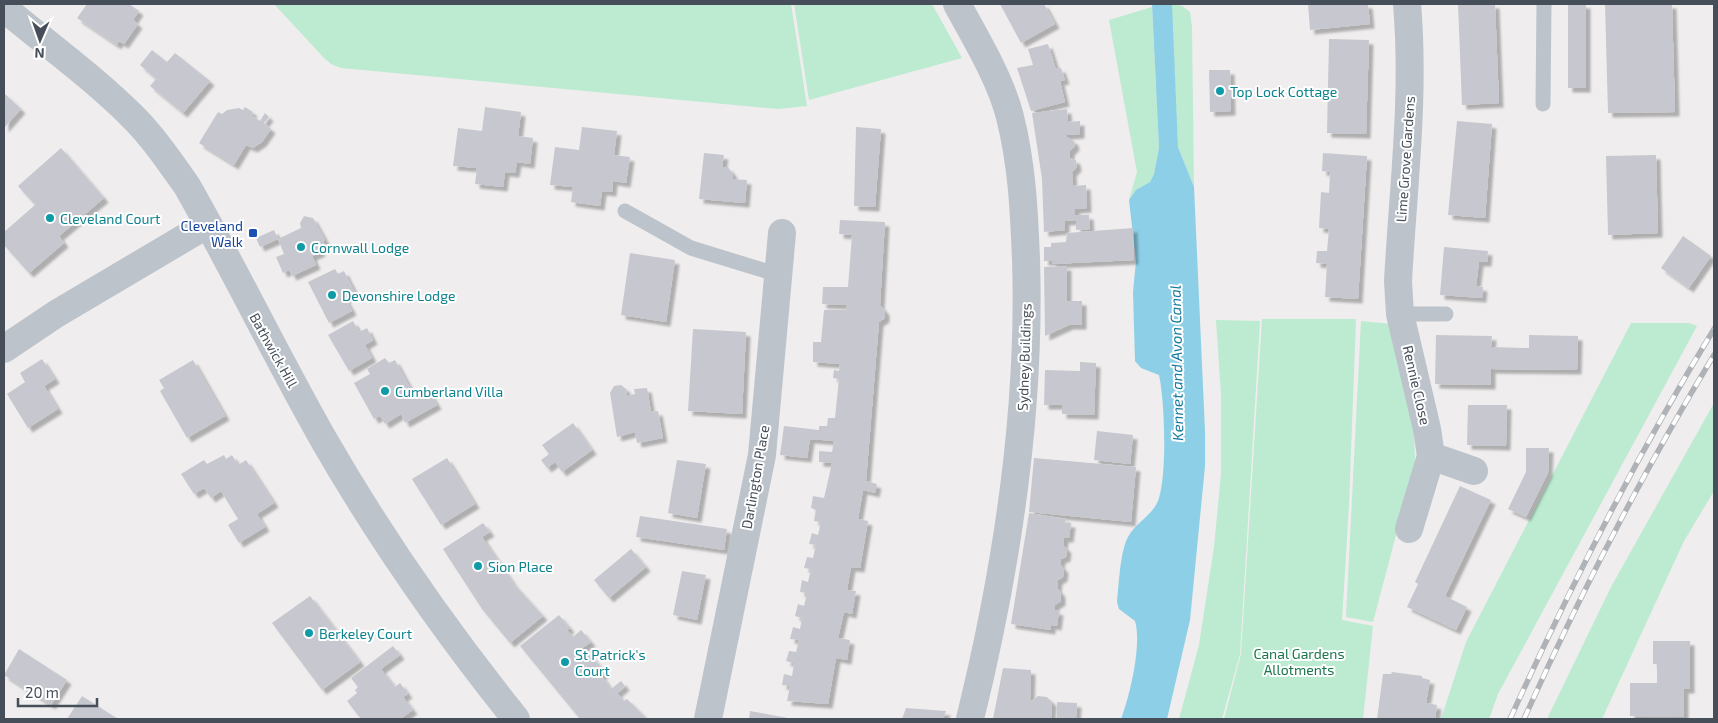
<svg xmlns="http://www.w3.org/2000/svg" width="1718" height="723" font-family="'Exo 2',sans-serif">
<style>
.green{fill:#bcebd1}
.water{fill:#8ccfe6}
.building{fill:#c7c8cf;filter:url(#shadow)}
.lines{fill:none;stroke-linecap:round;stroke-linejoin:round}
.service{stroke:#bcc3cb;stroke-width:15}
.minor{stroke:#bcc3cb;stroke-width:28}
.tertiary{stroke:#bcc3cb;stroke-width:28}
.rail-casing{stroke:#afb2b7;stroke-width:5.5}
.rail{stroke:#fff;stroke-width:4;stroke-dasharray:11;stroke-linecap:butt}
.culture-dot{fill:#0f9aa8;stroke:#fff;stroke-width:2}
.transit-dot{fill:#1a4fb4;stroke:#fff;stroke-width:2}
.labels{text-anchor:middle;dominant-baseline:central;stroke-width:4;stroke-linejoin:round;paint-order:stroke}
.culture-label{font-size:14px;fill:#0d838f;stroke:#fff;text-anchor:start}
.street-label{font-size:14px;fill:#464f59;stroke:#fff}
.transit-label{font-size:14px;fill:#164399;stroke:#fff;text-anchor:end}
.park-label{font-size:14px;fill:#1b754d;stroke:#fff}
.water-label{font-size:15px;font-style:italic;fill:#147a9e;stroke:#fff}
</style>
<defs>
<filter id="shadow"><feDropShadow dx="4.5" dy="4.5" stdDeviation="1" flood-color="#0004"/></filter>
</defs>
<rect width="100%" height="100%" fill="#efeded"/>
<!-- green -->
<g class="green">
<polygon points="274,4 791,4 807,106 778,109 341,68 331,64 324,58"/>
<polygon points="794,4 932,4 962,58 809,100"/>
<polygon points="1171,4 1182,6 1190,12 1192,27 1194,187 1178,147"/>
<polygon points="1152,7 1159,148 1154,174 1150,182 1136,190 1129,200 1137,172 1109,20"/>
<polygon points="1262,319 1356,319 1349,505 1342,620 1373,626 1363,719 1224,719 1241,654"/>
<polygon points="1216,320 1260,321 1240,654 1222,719 1179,719 1199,645 1214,547 1221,474 1221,395"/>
<polygon points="1361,321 1392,324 1413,419 1415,457 1413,488 1396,535 1373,622 1346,617"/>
<polygon points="1631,323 1689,323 1697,326 1498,694 1489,719 1441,719 1466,642"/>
<polygon points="1714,403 1714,491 1684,541 1602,719 1547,719 1611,587"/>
</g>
<!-- water -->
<path class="water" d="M1152 4H1172L1178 147 1194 187 1205 431V466L1190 620 1167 719H1121C1130 696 1142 644 1135 621L1119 609 1117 602C1119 584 1120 552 1128 537 1136 522 1154 515 1159 498 1167 472 1165 402 1159 375L1141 368 1135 361 1133 292 1136 261 1129 200 1136 190 1150 182 1154 174 1159 148Z"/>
<!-- building -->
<g class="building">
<polygon points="87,4 129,4 139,11 133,20 138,24 124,44 119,41 117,45 77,18"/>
<polygon points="1000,4 1044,4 1055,24 1021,43"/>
<polygon points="1308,4 1368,4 1370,24 1310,30"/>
<polygon points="1458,4 1495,4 1499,103 1462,105"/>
<rect x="1568" y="4" width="18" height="84"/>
<polygon points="1605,4 1672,4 1675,112 1608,113"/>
<polygon points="1329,39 1369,40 1366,134 1327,133"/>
<polygon points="1048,44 1056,69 1061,68 1065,80 1060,81 1065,102 1031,111 1017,68 1033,65 1028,49"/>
<polygon points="152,50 167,62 175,53 210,81 183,113 150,86 156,79 140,65"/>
<polygon points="1209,70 1230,70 1231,111 1210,112"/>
<polygon points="4,93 21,109 4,128"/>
<polygon points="245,107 253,112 251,115 260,121 265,113 269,117 264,123 271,129 262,142 253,148 246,145 234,165 199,143 218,112 222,114 227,110 239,108 243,110"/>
<polygon points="485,107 521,112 518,136 533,138 530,164 517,162 515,173 505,172 503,187 475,184 477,168 453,166 458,128 482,131"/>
<polygon points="1067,109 1068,122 1080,121 1080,134 1067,135 1067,137 1074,141 1075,146 1070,151 1070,158 1076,160 1077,167 1072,172 1073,186 1086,185 1087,208 1075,209 1075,215 1089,215 1090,229 1076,230 1076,220 1065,221 1065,230 1044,232 1042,179 1032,113"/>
<polygon points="1457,121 1492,124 1485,218 1448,215"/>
<polygon points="582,127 617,131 614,155 630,157 626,183 613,181 612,192 602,191 600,206 571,202 573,187 550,185 555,147 579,150"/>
<polygon points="856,127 881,129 875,207 854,206"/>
<polygon points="61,148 104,198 59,236 64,243 29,273 4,245 4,232 35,205 18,186"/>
<polygon points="704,153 724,155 722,167 728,167 733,174 732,179 747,180 745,203 699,199"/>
<polygon points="1323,153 1367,156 1358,299 1325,297 1327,264 1316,263 1317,251 1327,251 1329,229 1319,228 1321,192 1329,193 1330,172 1322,171"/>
<polygon points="1656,155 1658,233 1608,235 1606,156"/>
<polygon points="304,216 313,218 325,240 323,241 325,246 319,248 321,252 312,256 316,265 292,276 289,270 283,273 276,257 284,254 278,239 301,228 300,223"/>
<polygon points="840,220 885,222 880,305 885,311 885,318 879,322 866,481 877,484 875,493 863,490 858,519 868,521 860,568 851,567 847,590 856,591 852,614 844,612 838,638 850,640 847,660 836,658 828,704 787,701 790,686 782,685 784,674 792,676 794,663 786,661 789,651 796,652 799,640 790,639 793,627 800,629 802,618 795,616 798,604 804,606 807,593 800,592 802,580 808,582 811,569 804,568 807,557 813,558 816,545 809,544 812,533 818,535 821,522 814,521 816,510 811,508 813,496 824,498 832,463 819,462 819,451 832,452 834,441 810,439 807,458 780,455 784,426 819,430 819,426 827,426 828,418 835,418 839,379 833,378 834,370 839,371 840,364 813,362 813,342 821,342 824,310 846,310 847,305 822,304 823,287 848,287 852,235 839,234"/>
<polygon points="1133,228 1134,260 1052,264 1052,261 1044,261 1044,247 1051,247 1051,243 1066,242 1067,233"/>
<polygon points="274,230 278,239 260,247 256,238"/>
<polygon points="1683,236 1711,256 1689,288 1661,268"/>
<polygon points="1444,247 1488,251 1487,262 1479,262 1476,286 1483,287 1482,298 1440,295"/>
<polygon points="630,253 675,260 666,322 621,315"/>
<polygon points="1067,266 1067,301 1082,301 1082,325 1069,325 1045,336 1044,267"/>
<polygon points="335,269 338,274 344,271 355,293 345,298 352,311 329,323 308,282"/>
<polygon points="353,321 359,332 367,328 373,340 365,345 372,358 349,371 328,335"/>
<polygon points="693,329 746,332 742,414 688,411"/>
<polygon points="1436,335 1492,336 1491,347 1529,348 1529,335 1578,336 1577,370 1491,369 1491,385 1435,384"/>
<polygon points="385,358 389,363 395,360 414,395 427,388 437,405 405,423 401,414 385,424 380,416 374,419 354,383 370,374 367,369"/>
<polygon points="42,359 55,379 44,386 58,409 28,428 7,394 25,382 20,373"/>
<polygon points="193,360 225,416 187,438 160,391 164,388 159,380"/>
<polygon points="1080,362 1096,363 1094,415 1062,414 1062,405 1044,405 1045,370 1080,371"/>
<polygon points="621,385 626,389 627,396 635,394 634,389 647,388 651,412 658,411 663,438 637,443 635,432 617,437 610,393 614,386"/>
<polygon points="1468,405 1507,405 1506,446 1467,445"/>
<polygon points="573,423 592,450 562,472 555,462 547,468 541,460 549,454 542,445"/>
<polygon points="1097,431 1133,435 1130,464 1094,460"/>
<polygon points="1526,448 1549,448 1548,473 1526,517 1508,509 1526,472"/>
<polygon points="224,455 226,459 232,455 238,465 246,460 274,503 257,514 265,527 239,543 228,525 238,519 221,491 211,498 204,488 194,494 181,474 204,460 207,464"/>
<polygon points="447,458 475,504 441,525 412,479"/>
<polygon points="1034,458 1136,467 1131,522 1029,512"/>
<polygon points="677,460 706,464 697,518 668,513"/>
<polygon points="1460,486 1491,500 1445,596 1467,607 1456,630 1407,607 1418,584 1415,582"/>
<polygon points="1029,513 1066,519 1065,523 1071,523 1069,538 1064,538 1063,545 1067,549 1066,557 1061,559 1060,564 1064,569 1063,577 1058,580 1057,588 1061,593 1061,601 1055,605 1054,610 1059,611 1057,626 1051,625 1051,630 1011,624"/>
<polygon points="640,516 727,529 724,550 636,537"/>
<polygon points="483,523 490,532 482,537 513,583 543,616 510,643 482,609 443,549"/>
<polygon points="631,549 646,567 609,598 594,580"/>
<polygon points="682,571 706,575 697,620 673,615"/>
<polygon points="310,596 360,662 322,690 272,623"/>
<polygon points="559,615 570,628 567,630 573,637 581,630 591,642 581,649 584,653 587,651 605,672 601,675 611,689 621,681 625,686 617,693 624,701 627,699 645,717 642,719 580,719 520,646"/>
<polygon points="1653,641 1690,641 1690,689 1684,689 1684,717 1630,716 1630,683 1657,683 1657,664 1653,664"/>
<polygon points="393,646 400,655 381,669 395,687 400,683 408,694 403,697 413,710 400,719 361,719 347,701 357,693 355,690 358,687 351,678"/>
<polygon points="19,649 67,680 51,705 4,675"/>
<polygon points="1003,668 1031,670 1030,702 1038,696 1047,697 1052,702 1051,719 993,719"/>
<polygon points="1392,672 1422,676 1422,678 1430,680 1426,703 1437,705 1435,719 1377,719 1383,674 1391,674"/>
<polygon points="82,696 118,719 67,719"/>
<polygon points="1057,702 1077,703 1076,719 1057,719"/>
<polygon points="906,708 946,711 943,719 902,719"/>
<polygon points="750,711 788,718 788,719 749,719"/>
</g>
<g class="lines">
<!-- service -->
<g class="service">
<polyline points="1543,104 1544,4"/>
<polyline points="625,211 691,248 779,275"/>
<polyline points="1400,314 1446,314"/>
</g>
<!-- minor -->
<g class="minor">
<path d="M957 4C975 37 1001 80 1010 117 1022 165 1024 210 1026 259 1031 414 1007 569 970 719"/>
<path d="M1407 4C1415 96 1403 189 1398 281L1400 314 1427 429 1431 456 1409 529"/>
<polyline points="4,349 56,314 208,224"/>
<polyline points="1431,456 1474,471"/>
<polyline points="708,719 762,455 782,233"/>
</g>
<!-- tertiary -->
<path class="tertiary" d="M4 8C47 44 93 77 133 117 154 138 170 162 187 186 235 270 277 358 325 442 381 539 446 632 516 719"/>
<defs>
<g id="rail">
<path d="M1510 719C1571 585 1637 455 1714 329"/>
<path d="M1524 719C1580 594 1643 472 1714 355"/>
</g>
</defs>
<!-- rail casing -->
<use href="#rail" class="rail-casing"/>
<!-- rail -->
<use href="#rail" class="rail"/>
</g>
<!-- markers -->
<g class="culture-dot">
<circle cx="1220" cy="91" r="5"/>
<circle cx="50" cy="218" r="5"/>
<circle cx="301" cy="247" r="5"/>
<circle cx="332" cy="295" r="5"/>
<circle cx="385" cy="391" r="5"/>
<circle cx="478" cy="566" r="5"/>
<circle cx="309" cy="633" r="5"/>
<circle cx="565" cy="662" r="5"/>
</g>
<rect class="transit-dot" x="248" y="228" width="10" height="10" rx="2.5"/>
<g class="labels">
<!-- culture labels -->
<g class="culture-label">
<text x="1230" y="91">Top Lock Cottage</text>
<text x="60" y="218">Cleveland Court</text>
<text x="311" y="247">Cornwall Lodge</text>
<text x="342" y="295">Devonshire Lodge</text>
<text x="395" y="391">Cumberland Villa</text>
<text x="488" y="566">Sion Place</text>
<text x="319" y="633">Berkeley Court</text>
<text x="575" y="654">St Patrick's<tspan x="575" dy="16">Court</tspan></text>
</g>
<!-- street labels -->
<g class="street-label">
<text transform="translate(1405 159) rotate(-86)">Lime Grove Gardens</text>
<text transform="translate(274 350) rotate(61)">Bathwick Hill</text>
<text transform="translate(1024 357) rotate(-88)">Sydney Buildings</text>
<text transform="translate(1417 385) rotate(77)">Rennie Close</text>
<text transform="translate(755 477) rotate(-80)">Darlington Place</text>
</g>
<!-- transit labels -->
<g class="transit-label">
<text x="243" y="225">Cleveland<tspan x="243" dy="16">Walk</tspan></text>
</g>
<!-- park labels -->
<g class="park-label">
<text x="1299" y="653">Canal Gardens<tspan x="1299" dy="16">Allotments</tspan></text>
</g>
<!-- water labels -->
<g class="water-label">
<text transform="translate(1176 363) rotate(-91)">Kennet and Avon Canal</text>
</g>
</g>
<!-- border -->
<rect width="1718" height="723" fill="none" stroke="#464f59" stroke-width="10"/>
<!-- north arrow -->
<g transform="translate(40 40) rotate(182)" stroke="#ffffff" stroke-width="4" paint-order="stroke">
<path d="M0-4L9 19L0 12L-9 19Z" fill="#464f59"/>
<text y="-8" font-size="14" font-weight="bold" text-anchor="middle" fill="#464f59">N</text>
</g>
<!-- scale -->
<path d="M18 698v8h79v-8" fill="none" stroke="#464f59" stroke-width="2.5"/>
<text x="25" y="698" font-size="15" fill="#464f59" stroke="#ffffff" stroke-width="4" paint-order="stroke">20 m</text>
</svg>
